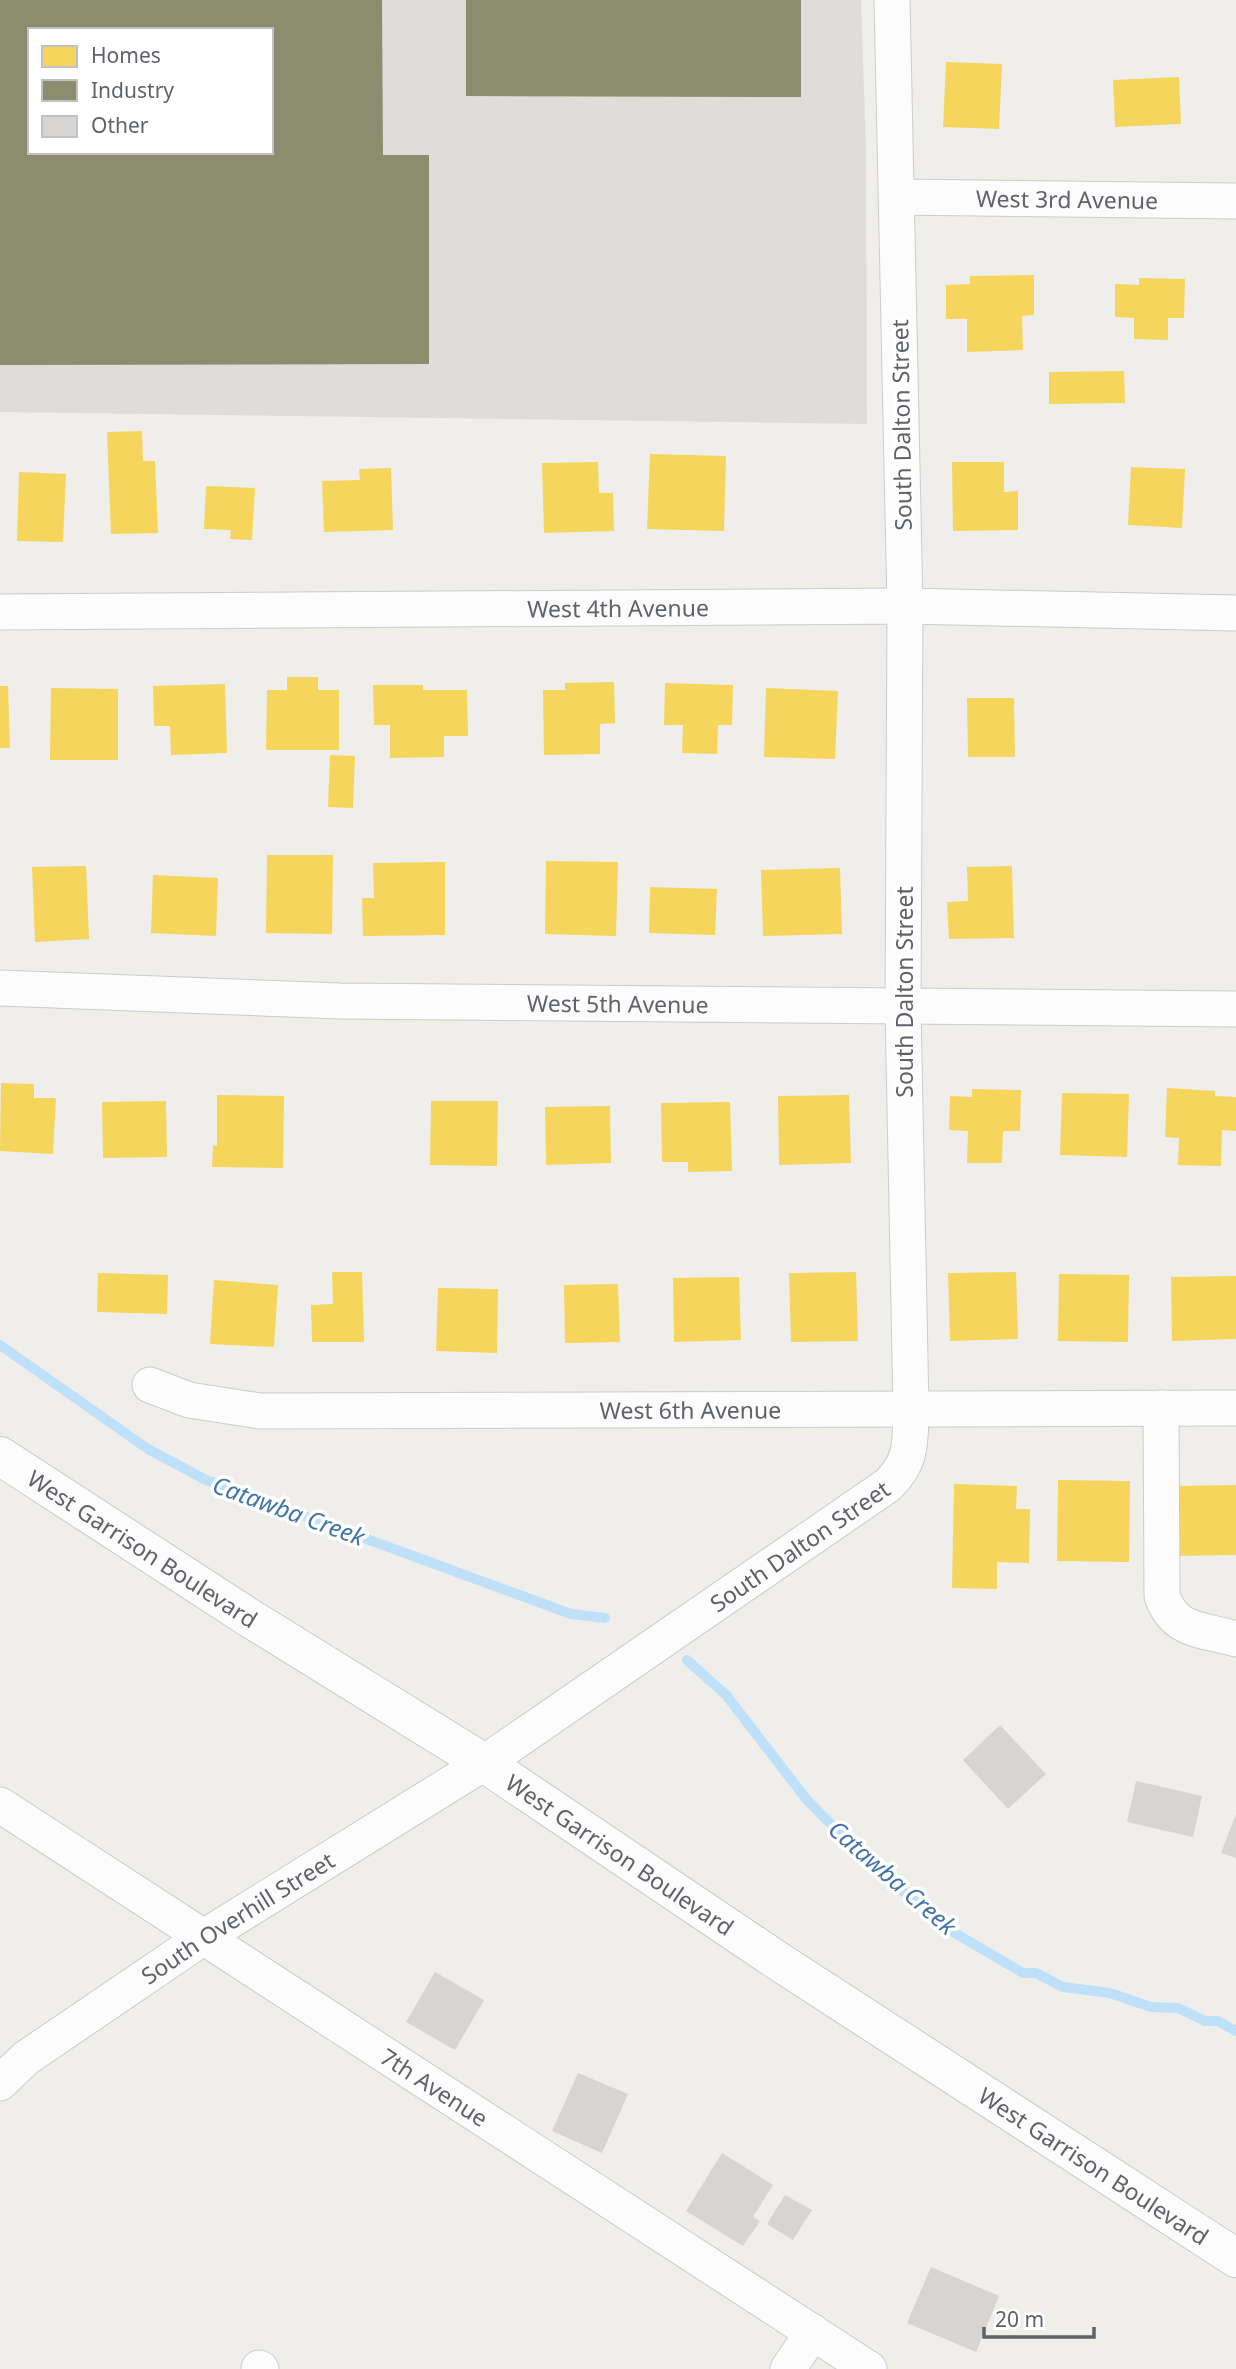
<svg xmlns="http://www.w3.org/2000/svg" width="1236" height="2369" font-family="'Noto Sans',sans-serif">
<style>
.industrial{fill:#dfddda;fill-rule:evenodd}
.homes{fill:#f6d55c}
.industry{fill:#8c8c6e;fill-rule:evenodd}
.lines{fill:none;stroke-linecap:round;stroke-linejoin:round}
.stream{stroke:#bfe0f9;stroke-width:10}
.building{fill:#d6d5d3}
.street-casing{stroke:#cbcccc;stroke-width:37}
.secondary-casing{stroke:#cacacb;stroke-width:40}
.street{stroke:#fdfcfc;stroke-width:35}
.secondary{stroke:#fdfcfc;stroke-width:38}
.labels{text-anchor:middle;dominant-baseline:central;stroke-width:7;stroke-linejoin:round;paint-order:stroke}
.street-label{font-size:23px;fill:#5f6368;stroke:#fff}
.water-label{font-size:24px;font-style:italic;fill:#4174aa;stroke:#fff}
</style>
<rect width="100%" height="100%" fill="#efeeea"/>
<!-- industrial -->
<path class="industrial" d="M0 0H861L866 149 867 424 0 412ZM30 30H271V152H30Z"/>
<!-- homes -->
<g class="homes">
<polygon points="946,62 1002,64 999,129 943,127"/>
<polygon points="1179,77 1181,124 1115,127 1113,80"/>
<polygon points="1034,275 1034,315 1022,316 1023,350 967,352 967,319 946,319 946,285 970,284 970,276"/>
<polygon points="1139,278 1185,279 1184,318 1168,318 1168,340 1134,339 1134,318 1115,317 1115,284 1139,285"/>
<polygon points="1124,371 1125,403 1049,404 1049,372"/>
<polygon points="142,431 143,461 155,461 158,533 111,534 107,432"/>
<polygon points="650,454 726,456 724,531 647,529"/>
<polygon points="598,462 599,493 613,493 614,531 544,533 542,463"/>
<polygon points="952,462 1004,462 1004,492 1018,491 1018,530 953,531"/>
<polygon points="1131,467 1185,469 1182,528 1128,525"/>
<polygon points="391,468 393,530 324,532 322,481 360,480 359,469"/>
<polygon points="19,472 66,474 63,542 17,541"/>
<polygon points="206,486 255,488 252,540 230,539 231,530 204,529"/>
<polygon points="287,677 318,677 318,690 339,690 339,750 266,750 267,690 287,690"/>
<polygon points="614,682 615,723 600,724 600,754 544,755 543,690 565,690 565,683"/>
<polygon points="665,683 733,685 732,725 718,725 717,754 682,753 683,725 664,725"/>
<polygon points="225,684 227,753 171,755 170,726 154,726 153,686"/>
<polygon points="373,685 423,685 423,690 467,690 468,736 444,736 444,757 390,758 390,725 374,725"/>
<polygon points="0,686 8,686 10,748 0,748"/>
<polygon points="51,688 118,689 118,760 50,760"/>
<polygon points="766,688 838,691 835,759 764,757"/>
<polygon points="967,698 1014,698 1015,757 968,757"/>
<polygon points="330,755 355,756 353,808 328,807"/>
<polygon points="267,855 333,855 332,934 266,933"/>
<polygon points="546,861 618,862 616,936 545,934"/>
<polygon points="445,862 445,935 363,936 362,898 374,898 373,863"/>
<polygon points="86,866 89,939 35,942 32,867"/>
<polygon points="1012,866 1014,938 949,939 947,902 968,901 967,867"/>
<polygon points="840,868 842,934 763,936 761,870"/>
<polygon points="153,875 218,878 216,936 151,933"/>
<polygon points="650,887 717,889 715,935 649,933"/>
<polygon points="1,1083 34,1084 34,1098 56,1098 53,1154 0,1151"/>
<polygon points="1167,1088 1215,1091 1215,1096 1236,1097 1236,1131 1222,1130 1221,1166 1178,1165 1179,1138 1165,1137"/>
<polygon points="972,1089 1021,1090 1020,1131 1003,1131 1002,1163 967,1163 968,1131 949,1130 950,1096 972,1097"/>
<polygon points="1062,1093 1129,1094 1127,1157 1060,1155"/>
<polygon points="217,1095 284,1096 283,1168 212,1167 213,1145 217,1146"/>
<polygon points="849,1095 851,1163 779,1165 778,1096"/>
<polygon points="166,1101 167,1157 103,1158 102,1102"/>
<polygon points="431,1101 498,1101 497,1166 430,1165"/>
<polygon points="730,1102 732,1171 688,1172 688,1162 662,1162 661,1103"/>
<polygon points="610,1106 611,1163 546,1165 545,1107"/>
<polygon points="332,1272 362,1272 364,1342 312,1342 311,1305 333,1304"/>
<polygon points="856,1272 858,1341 791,1342 789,1273"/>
<polygon points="1016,1272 1018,1339 950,1341 948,1273"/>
<polygon points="98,1273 168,1275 167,1314 97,1312"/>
<polygon points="1059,1274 1129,1275 1128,1342 1058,1341"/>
<polygon points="1236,1276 1236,1339 1172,1341 1171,1277"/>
<polygon points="739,1277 741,1340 674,1342 673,1278"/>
<polygon points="214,1280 278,1285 274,1347 210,1344"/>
<polygon points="618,1284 620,1342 565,1343 564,1285"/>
<polygon points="438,1288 498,1289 497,1353 436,1351"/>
<polygon points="1058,1480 1130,1481 1129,1562 1057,1561"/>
<polygon points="954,1484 1017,1486 1016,1509 1030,1509 1029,1563 997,1562 997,1589 952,1588"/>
<polygon points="1236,1485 1236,1555 1175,1556 1174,1486"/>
</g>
<!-- industry -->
<g class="industry">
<path d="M0 0H382L383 155H429V364L0 365ZM30 30H271V152H30Z"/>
<polygon points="466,0 801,0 801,97 466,96"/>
</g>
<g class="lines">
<!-- stream -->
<g class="stream">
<polyline points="0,1345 148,1449 206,1480 571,1614 605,1618"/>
<polyline points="687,1660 726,1695 807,1800 867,1861 948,1929 1023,1973 1036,1973 1063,1987 1110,1993 1151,2007 1178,2008 1205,2021 1218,2021 1236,2031"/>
</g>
</g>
<!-- building -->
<g class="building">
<polygon points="1000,1725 1046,1774 1008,1809 963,1760"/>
<polygon points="1136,1781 1202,1796 1193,1837 1127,1822"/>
<polygon points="1236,1814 1236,1858 1221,1853"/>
<polygon points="435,1972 484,2000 455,2050 406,2022"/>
<polygon points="578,2073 628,2094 602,2153 552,2131"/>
<polygon points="722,2153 773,2185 753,2217 760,2221 743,2246 686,2211"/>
<polygon points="785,2195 812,2210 793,2240 767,2224"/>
<polygon points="931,2267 999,2296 976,2352 907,2323"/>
</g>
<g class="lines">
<defs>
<g id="street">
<path id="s1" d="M897 197 1236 201"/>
<path id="s2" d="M0 612 905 606 1236 613"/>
<path id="s3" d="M0 988 340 1001 1236 1009"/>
<path id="s4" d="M150 1385 189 1400 260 1411 1236 1408"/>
<path d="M1161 1408 1162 1596C1175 1633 1203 1629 1236 1639"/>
<path id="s5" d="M0 1805 869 2369"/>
<path id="s6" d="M0 2083 26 2058 204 1937 484 1763 888 1485C913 1460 910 1442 911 1409L903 1008 905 606 892 0"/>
<polyline points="259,2368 261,2369"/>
<polyline points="788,2369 813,2332"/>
</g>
<g id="secondary">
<path id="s7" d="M0 1456 248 1617 484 1763 778 1961 1236 2258"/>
</g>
</defs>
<!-- street casing -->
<use href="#street" class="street-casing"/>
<!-- secondary casing -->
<use href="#secondary" class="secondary-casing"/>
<!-- street -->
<use href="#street" class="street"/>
<!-- secondary -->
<use href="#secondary" class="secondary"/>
</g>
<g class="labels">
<!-- street labels -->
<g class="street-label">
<text stroke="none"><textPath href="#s1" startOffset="170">West 3rd Avenue</textPath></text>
<text transform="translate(901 425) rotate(-91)">South Dalton Street</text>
<text stroke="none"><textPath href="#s2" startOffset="618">West 4th Avenue</textPath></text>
<text transform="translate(904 992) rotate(-90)">South Dalton Street</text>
<text stroke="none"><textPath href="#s3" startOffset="618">West 5th Avenue</textPath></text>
<text stroke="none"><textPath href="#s4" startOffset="544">West 6th Avenue</textPath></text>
<text stroke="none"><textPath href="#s6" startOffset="964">South Dalton Street</textPath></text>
<text stroke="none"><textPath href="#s7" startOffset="170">West Garrison Boulevard</textPath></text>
<text stroke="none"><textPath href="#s7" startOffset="737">West Garrison Boulevard</textPath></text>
<text stroke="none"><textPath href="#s6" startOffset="290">South Overhill Street</textPath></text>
<text stroke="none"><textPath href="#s5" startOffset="518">7th Avenue</textPath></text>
<text stroke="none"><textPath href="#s7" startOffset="1304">West Garrison Boulevard</textPath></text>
</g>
<!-- water labels -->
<g class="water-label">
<text transform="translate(289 1510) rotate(20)">Catawba Creek</text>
<text transform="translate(893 1877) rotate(41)">Catawba Creek</text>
</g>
</g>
<!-- legend -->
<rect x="28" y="28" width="245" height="126" fill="#ffffff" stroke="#bfc1c3" stroke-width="2"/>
<rect x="42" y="46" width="35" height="21" fill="#f6d55c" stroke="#bfc1c3" stroke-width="2"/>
<text x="91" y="63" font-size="21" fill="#5f6368">Homes</text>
<rect x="42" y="80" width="35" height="21" fill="#8c8c6e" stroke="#bfc1c3" stroke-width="2"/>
<text x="91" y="98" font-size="21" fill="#5f6368">Industry</text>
<rect x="42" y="116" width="35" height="21" fill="#d6d5d3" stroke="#bfc1c3" stroke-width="2"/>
<text x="91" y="133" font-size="21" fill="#5f6368">Other</text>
<!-- scale -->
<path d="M984 2327v10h110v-10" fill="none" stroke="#5f6368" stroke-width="3.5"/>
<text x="995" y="2327" font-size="21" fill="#5f6368" stroke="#ffffff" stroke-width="5" paint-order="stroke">20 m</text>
</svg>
